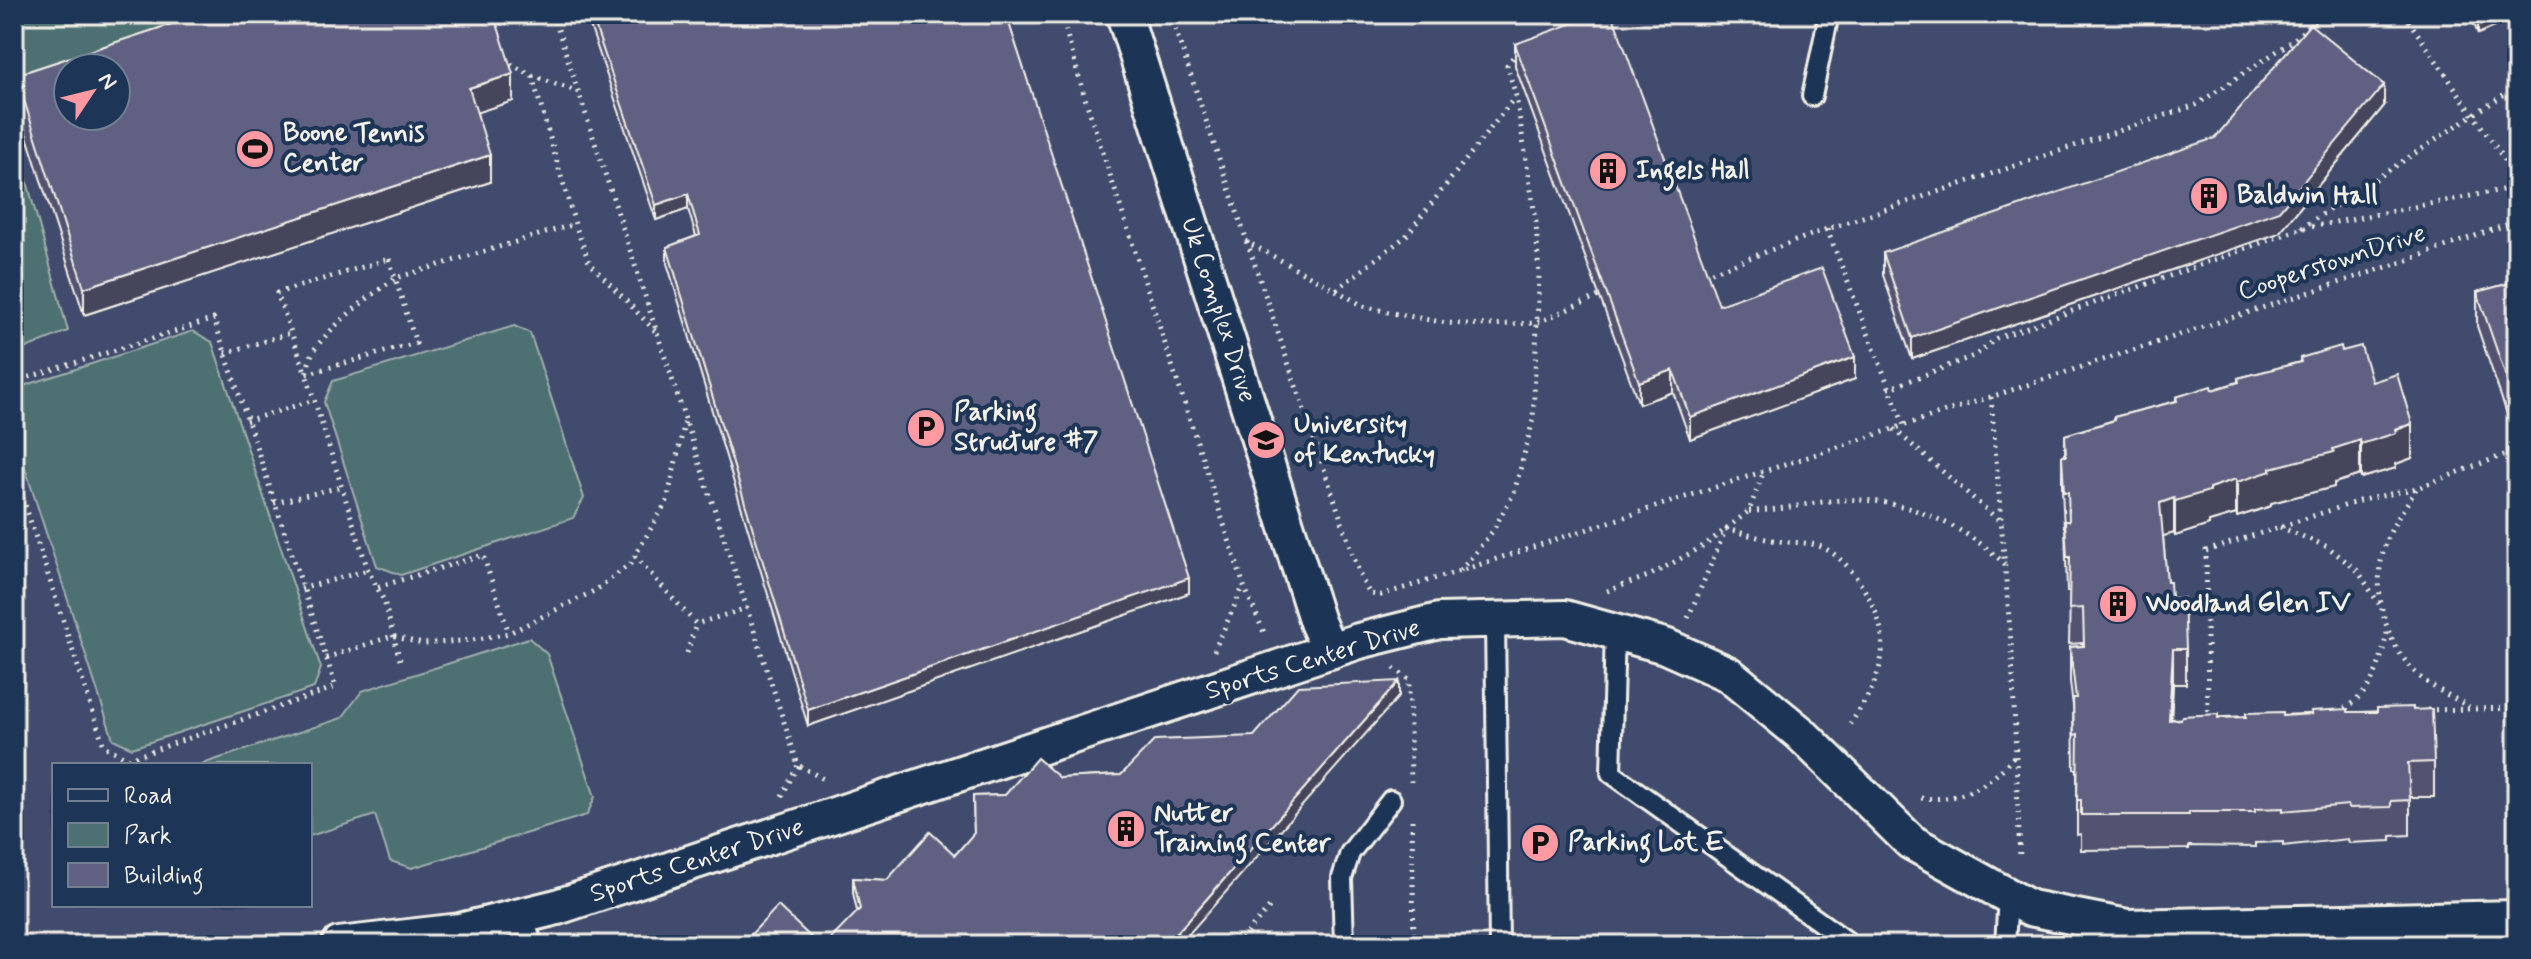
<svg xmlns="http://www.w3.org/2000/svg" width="2531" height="959" font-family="Mynerve,sans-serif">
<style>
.built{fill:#3f4b6d;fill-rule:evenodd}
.green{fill:#4d7072;stroke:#a0b0ad;stroke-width:2}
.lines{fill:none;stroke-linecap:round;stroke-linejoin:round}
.lane-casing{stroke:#f4f1e8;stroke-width:24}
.street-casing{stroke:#f4f1e8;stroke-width:40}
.path{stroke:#f4f1e8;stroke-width:5;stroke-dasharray:2 6;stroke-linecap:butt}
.lane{stroke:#1d3557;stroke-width:18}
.street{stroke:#1d3557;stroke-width:34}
.wall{fill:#535371;stroke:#f4f1e8;stroke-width:2}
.shaded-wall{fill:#44445c;stroke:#f4f1e8;stroke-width:2}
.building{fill:#616183;stroke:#f4f1e8;stroke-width:2;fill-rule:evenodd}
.labels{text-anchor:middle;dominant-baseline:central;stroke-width:8;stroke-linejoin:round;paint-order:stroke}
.poi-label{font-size:26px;font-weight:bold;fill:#f4f1e8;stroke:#1d3557;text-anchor:start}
.street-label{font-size:26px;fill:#f4f1e8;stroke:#1d3557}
</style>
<rect width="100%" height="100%" fill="#2b3e60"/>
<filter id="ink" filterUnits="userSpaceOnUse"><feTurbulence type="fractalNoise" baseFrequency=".0125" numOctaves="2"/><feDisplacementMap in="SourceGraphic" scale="16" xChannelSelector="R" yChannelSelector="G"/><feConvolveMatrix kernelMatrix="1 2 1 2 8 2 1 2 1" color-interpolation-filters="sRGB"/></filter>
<g filter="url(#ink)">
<!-- built -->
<path class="built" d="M14 14H2517V945H14ZM68 68H116V116H68ZM54 765H310V905H54Z"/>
<!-- green -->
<g class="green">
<polygon points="14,14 274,14 68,68 16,97 14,89"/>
<polygon points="14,134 68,331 14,353"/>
<polygon points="514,326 530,333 584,498 573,518 401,575 377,566 324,402 333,381"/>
<polygon points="193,331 212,342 321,668 314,688 132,748 113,739 14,434 14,389"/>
<polygon points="529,638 547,654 595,797 587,815 412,868 390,861 375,815 310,836 310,765 199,765 342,718 362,691"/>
</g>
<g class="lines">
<defs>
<g id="lane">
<polyline points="1812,96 1829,14"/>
<polyline points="1495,620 1499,945"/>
<polyline points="1615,630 1611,773 1852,945"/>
<polyline points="522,916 533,945"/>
<polyline points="1344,945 1342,878 1350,853 1391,800"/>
<polyline points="2005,945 2008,896"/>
<polyline points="2482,945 2512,920"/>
</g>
<g id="street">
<polyline points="1124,14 1317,622 1330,651"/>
<polyline points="339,945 460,931 557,907 1359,641 1439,621 1565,618 1665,646 1728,674 1800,733 1911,842 2030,908 2127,927 2517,918"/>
</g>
</defs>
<!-- lane casing -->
<use href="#lane" class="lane-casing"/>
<!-- street casing -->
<use href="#street" class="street-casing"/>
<!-- path -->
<g class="path">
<polyline points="553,14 798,765 827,781"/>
<polyline points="1061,14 1085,98 1244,586 1265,635"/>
<polyline points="1170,14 1361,578 1370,594 1381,595 1460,571 2408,260 2517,221"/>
<polyline points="2404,14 2517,178"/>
<polyline points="494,30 510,14"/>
<polyline points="504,60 532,76 579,92"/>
<polyline points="532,76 575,224 589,262 656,332"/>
<polyline points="2517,86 2300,229 2517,187"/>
<polyline points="1827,229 1904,425"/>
<polyline points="1245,241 1336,290 1406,236 1515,97"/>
<polygon points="389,259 416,343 306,374 277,293"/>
<polyline points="1704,275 1827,229 2196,105 2291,42 2322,14"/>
<polyline points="1336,290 1363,306 1392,313 1446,323 1487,325 1536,323 1599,296"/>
<polyline points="225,353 291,333"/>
<polyline points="14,382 214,319 336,687 129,759 104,746 14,471"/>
<polyline points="1888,389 1976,355 1997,338 2300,229"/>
<polyline points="1991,397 2012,655 2020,860"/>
<polyline points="246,421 314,400"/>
<polyline points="1894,429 2003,524"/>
<path d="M2416 489C2406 506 2392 524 2386 543 2370 587 2383 641 2417 674 2430 687 2453 697 2469 707"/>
<polyline points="274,503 341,487"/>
<path d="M1749 511C1780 511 1810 502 1842 500 1902 497 1961 523 2005 564"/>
<polyline points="2280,527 2328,547 2358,571 2379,604"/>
<polyline points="635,556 696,624 747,608"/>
<polyline points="1460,571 1492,532 1514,493 1533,420 1539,276 1536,222 1516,96 1507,65 1513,57 1519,54"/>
<polyline points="378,587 483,555 509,633"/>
<polyline points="301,589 368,570"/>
<polyline points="1607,591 1651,575 1705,545 1749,511 1764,471"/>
<path d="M1688 618 1726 529C1743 533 1761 539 1779 541 1791 543 1805 542 1816 545 1833 550 1848 565 1858 580 1896 636 1887 671 1850 724"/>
<polyline points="1214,651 1243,587"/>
<polyline points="687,653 696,624"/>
<polyline points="326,658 392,636 423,644 473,640 509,633 596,590 630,564 667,501 685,421"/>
<path d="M400 660 384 601 368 570 306 374C308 367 310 357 314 350 332 325 370 295 396 278L575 224"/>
<polyline points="1394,668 1409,679 1411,782"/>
<polyline points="2427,710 2517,708"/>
<path d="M2337 712C2372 696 2379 669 2387 633"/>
<polyline points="2208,719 2206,551 2359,501 2417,488 2517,450"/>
<polyline points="782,796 798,765"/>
<path d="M1921 798C1962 802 1990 786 2016 754"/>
<polyline points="1412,820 1414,945"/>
<polyline points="1236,945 1270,907"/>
</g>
<!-- lane -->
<use href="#lane" class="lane"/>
<!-- street -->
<use href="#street" class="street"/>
</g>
<!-- wall -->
<g class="wall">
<polygon points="586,14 1006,14 1189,593 808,726 667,263 667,247 696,236 688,209 656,220"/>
<polygon points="2470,14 2517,14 2478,34"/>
<polygon points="1515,44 1719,305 1855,379 1690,439 1673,392 1639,404 1515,66"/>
<polygon points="16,75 513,101 477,112 490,182 84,315 16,102"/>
<polygon points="2384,106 2279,233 1912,359 1883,275 1883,253"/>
<polygon points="2517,281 2509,420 2477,326 2477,292"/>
<polygon points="2342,351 2372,382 2412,458 2396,464 2396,468 2361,478 2360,475 2334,483 2334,487 2271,503 2271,506 2237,517 2236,514 2209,522 2209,525 2175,536 2174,533 2163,536 2167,582 2186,649 2186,684 2173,684 2171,719 2413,710 2434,762 2434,797 2410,797 2410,835 2391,836 2391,841 2349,843 2348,839 2283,846 2283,842 2255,843 2255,847 2189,846 2189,849 2081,850 2081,834 2077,835 2077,769 2074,769 2073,706 2070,682 2070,647 2083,646 2083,643 2069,644 2070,592 2067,592 2065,527 2064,527 2062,490 2062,456 2065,456 2065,435 2114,420 2114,417 2176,401 2176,397 2212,390 2238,382 2238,378 2300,362 2300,358"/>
<polygon points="1399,696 857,911 853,893 853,878 887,880 955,855 974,834 973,796 1005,795 1060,778 1121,775 1254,736"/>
</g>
<!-- shaded-wall -->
<g class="shaded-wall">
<polygon points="2478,14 2517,14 2517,17 2478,34"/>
<polygon points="513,74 513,101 469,115 469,88"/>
<polygon points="2384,85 2384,106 2279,233 1912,359 1912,338"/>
<polygon points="490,155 490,182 84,315 84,288"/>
<polygon points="688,194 688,209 656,220 656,205"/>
<polygon points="1855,357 1855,379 1690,439 1690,417"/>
<polygon points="1673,370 1673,392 1639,404 1639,382"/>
<polygon points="2517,383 2517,418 2509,420 2509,386"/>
<polygon points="2412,424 2412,458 2396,464 2396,468 2361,478 2361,444"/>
<polygon points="2360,440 2360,475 2334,483 2334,487 2271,503 2271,506 2237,517 2237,482 2271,468"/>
<polygon points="2236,479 2236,514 2209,522 2209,525 2175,536 2175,501 2209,488"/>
<polygon points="2174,498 2174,533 2160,537 2160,503"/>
<polygon points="1189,578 1189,593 808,726 808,710"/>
<polygon points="2173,649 2173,684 2169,754 2169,720"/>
<polygon points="1399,681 1399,696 1179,945 1174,945 1174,936"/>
</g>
<!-- building -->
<g class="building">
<path d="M202 14H494L513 74 469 88 490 155 84 288 16 75ZM68 68H116V116H68Z"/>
<polygon points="591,14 1006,14 1189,578 808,710 667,247 700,235 688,194 656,205"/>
<polygon points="1598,14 1612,14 1719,305 1822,268 1855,357 1690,417 1673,370 1639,382 1515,44"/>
<polygon points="2310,24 2384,85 2279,211 1912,338 1883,253 2215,138"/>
<polygon points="2517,281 2517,383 2509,386 2477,292"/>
<polygon points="2341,346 2342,351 2361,346 2372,382 2397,374 2412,424 2395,429 2396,433 2361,444 2360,440 2333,449 2334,452 2271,468 2271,471 2237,482 2236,479 2209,488 2209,491 2175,501 2174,498 2160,503 2167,582 2170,582 2171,598 2184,598 2186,649 2173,649 2169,720 2181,719 2182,716 2218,714 2218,718 2246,717 2246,713 2283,712 2283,716 2312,714 2311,711 2348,709 2348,712 2377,712 2377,708 2413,707 2413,710 2432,709 2434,762 2408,763 2410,800 2391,801 2391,807 2349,808 2348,805 2283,811 2283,808 2255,809 2255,812 2189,812 2189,815 2081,815 2081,800 2077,800 2078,734 2074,735 2073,698 2076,698 2070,647 2084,646 2083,608 2069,609 2070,557 2067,557 2065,521 2069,521 2068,492 2064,492 2062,456 2066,456 2065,435 2115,420 2114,417 2177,401 2176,397 2211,386 2212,390 2239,382 2238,378 2301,362 2300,358"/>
<polygon points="1399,681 1174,936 1174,945 825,945 860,909 853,878 887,880 930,832 955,855 974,833 973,796 1005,795 1037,758 1060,778 1121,775 1155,740 1254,736 1298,686"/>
<polygon points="778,906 819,945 741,945"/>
</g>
</g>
<!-- icons -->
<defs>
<symbol id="stadium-disc" viewBox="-11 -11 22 22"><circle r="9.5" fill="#ff9aa2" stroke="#1d3557"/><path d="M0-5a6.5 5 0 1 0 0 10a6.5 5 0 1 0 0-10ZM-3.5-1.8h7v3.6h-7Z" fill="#111"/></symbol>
<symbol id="building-disc" viewBox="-11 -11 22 22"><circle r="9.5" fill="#ff9aa2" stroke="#1d3557"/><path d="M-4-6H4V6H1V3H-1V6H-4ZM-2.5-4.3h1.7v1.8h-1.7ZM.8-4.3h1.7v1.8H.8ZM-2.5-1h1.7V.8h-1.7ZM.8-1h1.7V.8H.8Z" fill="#111"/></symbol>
<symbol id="parking-disc" viewBox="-11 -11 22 22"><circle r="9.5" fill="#ff9aa2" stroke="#1d3557"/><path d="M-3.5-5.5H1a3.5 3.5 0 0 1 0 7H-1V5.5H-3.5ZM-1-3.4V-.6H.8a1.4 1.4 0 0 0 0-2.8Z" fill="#111"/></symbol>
<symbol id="university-disc" viewBox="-11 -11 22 22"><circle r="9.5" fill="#ff9aa2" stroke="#1d3557"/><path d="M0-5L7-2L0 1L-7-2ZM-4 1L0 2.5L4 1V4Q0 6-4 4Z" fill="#111"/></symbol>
</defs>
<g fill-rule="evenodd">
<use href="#stadium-disc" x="233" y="127" width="44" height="44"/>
<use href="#building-disc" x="1586" y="149" width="44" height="44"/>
<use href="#building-disc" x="2187" y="174" width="44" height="44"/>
<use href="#parking-disc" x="904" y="406" width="44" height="44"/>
<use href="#university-disc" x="1244" y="418" width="44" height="44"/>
<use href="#building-disc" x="2096" y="582" width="44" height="44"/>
<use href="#building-disc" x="1104" y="807" width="44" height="44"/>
<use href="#parking-disc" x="1518" y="821" width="44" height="44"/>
</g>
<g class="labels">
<!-- poi labels -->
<g class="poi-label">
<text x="283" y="134">Boone Tennis<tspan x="283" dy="30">Center</tspan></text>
<text x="1636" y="171">Ingels Hall</text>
<text x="2237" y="196">Baldwin Hall</text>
<text x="954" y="413">Parking<tspan x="954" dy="30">Structure #7</tspan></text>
<text x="1294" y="425">University<tspan x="1294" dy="30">of Kentucky</tspan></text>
<text x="2146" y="604">Woodland Glen IV</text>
<text x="1154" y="814">Nutter<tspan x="1154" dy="30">Training Center</tspan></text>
<text x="1568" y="843">Parking Lot E</text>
</g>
<!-- street labels -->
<g class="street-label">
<text transform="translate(2332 263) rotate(-18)">CooperstownDrive</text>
<text transform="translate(1218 310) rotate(72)">Uk Complex Drive</text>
<text transform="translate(1313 660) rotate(-17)">Sports Center Drive</text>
<text transform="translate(697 861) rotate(-18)">Sports Center Drive</text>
</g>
</g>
<!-- margin -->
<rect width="2531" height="959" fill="none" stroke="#1d3557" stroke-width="48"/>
<rect x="24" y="24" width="2483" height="911" fill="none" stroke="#f4f1e8" stroke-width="3" filter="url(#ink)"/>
<!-- legend -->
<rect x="52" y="763" width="260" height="144" fill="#1d3557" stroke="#738091" stroke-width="2"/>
<rect x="68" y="789" width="40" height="12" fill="#1d3557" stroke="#738091" stroke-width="2"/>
<text x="124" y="803" font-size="24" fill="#f4f1e8">Road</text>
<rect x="68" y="823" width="40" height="24" fill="#4d7072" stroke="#738091" stroke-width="2"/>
<text x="124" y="843" font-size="24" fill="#f4f1e8">Park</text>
<rect x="68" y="863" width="40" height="24" fill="#616183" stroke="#738091" stroke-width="2"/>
<text x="124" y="883" font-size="24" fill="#f4f1e8">Building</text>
<!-- north arrow -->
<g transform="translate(92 92) rotate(55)"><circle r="38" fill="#1d3557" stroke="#738091" stroke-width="2"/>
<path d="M0-6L14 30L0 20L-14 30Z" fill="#ff9aa2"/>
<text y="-12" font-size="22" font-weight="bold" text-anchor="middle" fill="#f4f1e8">N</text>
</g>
</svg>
